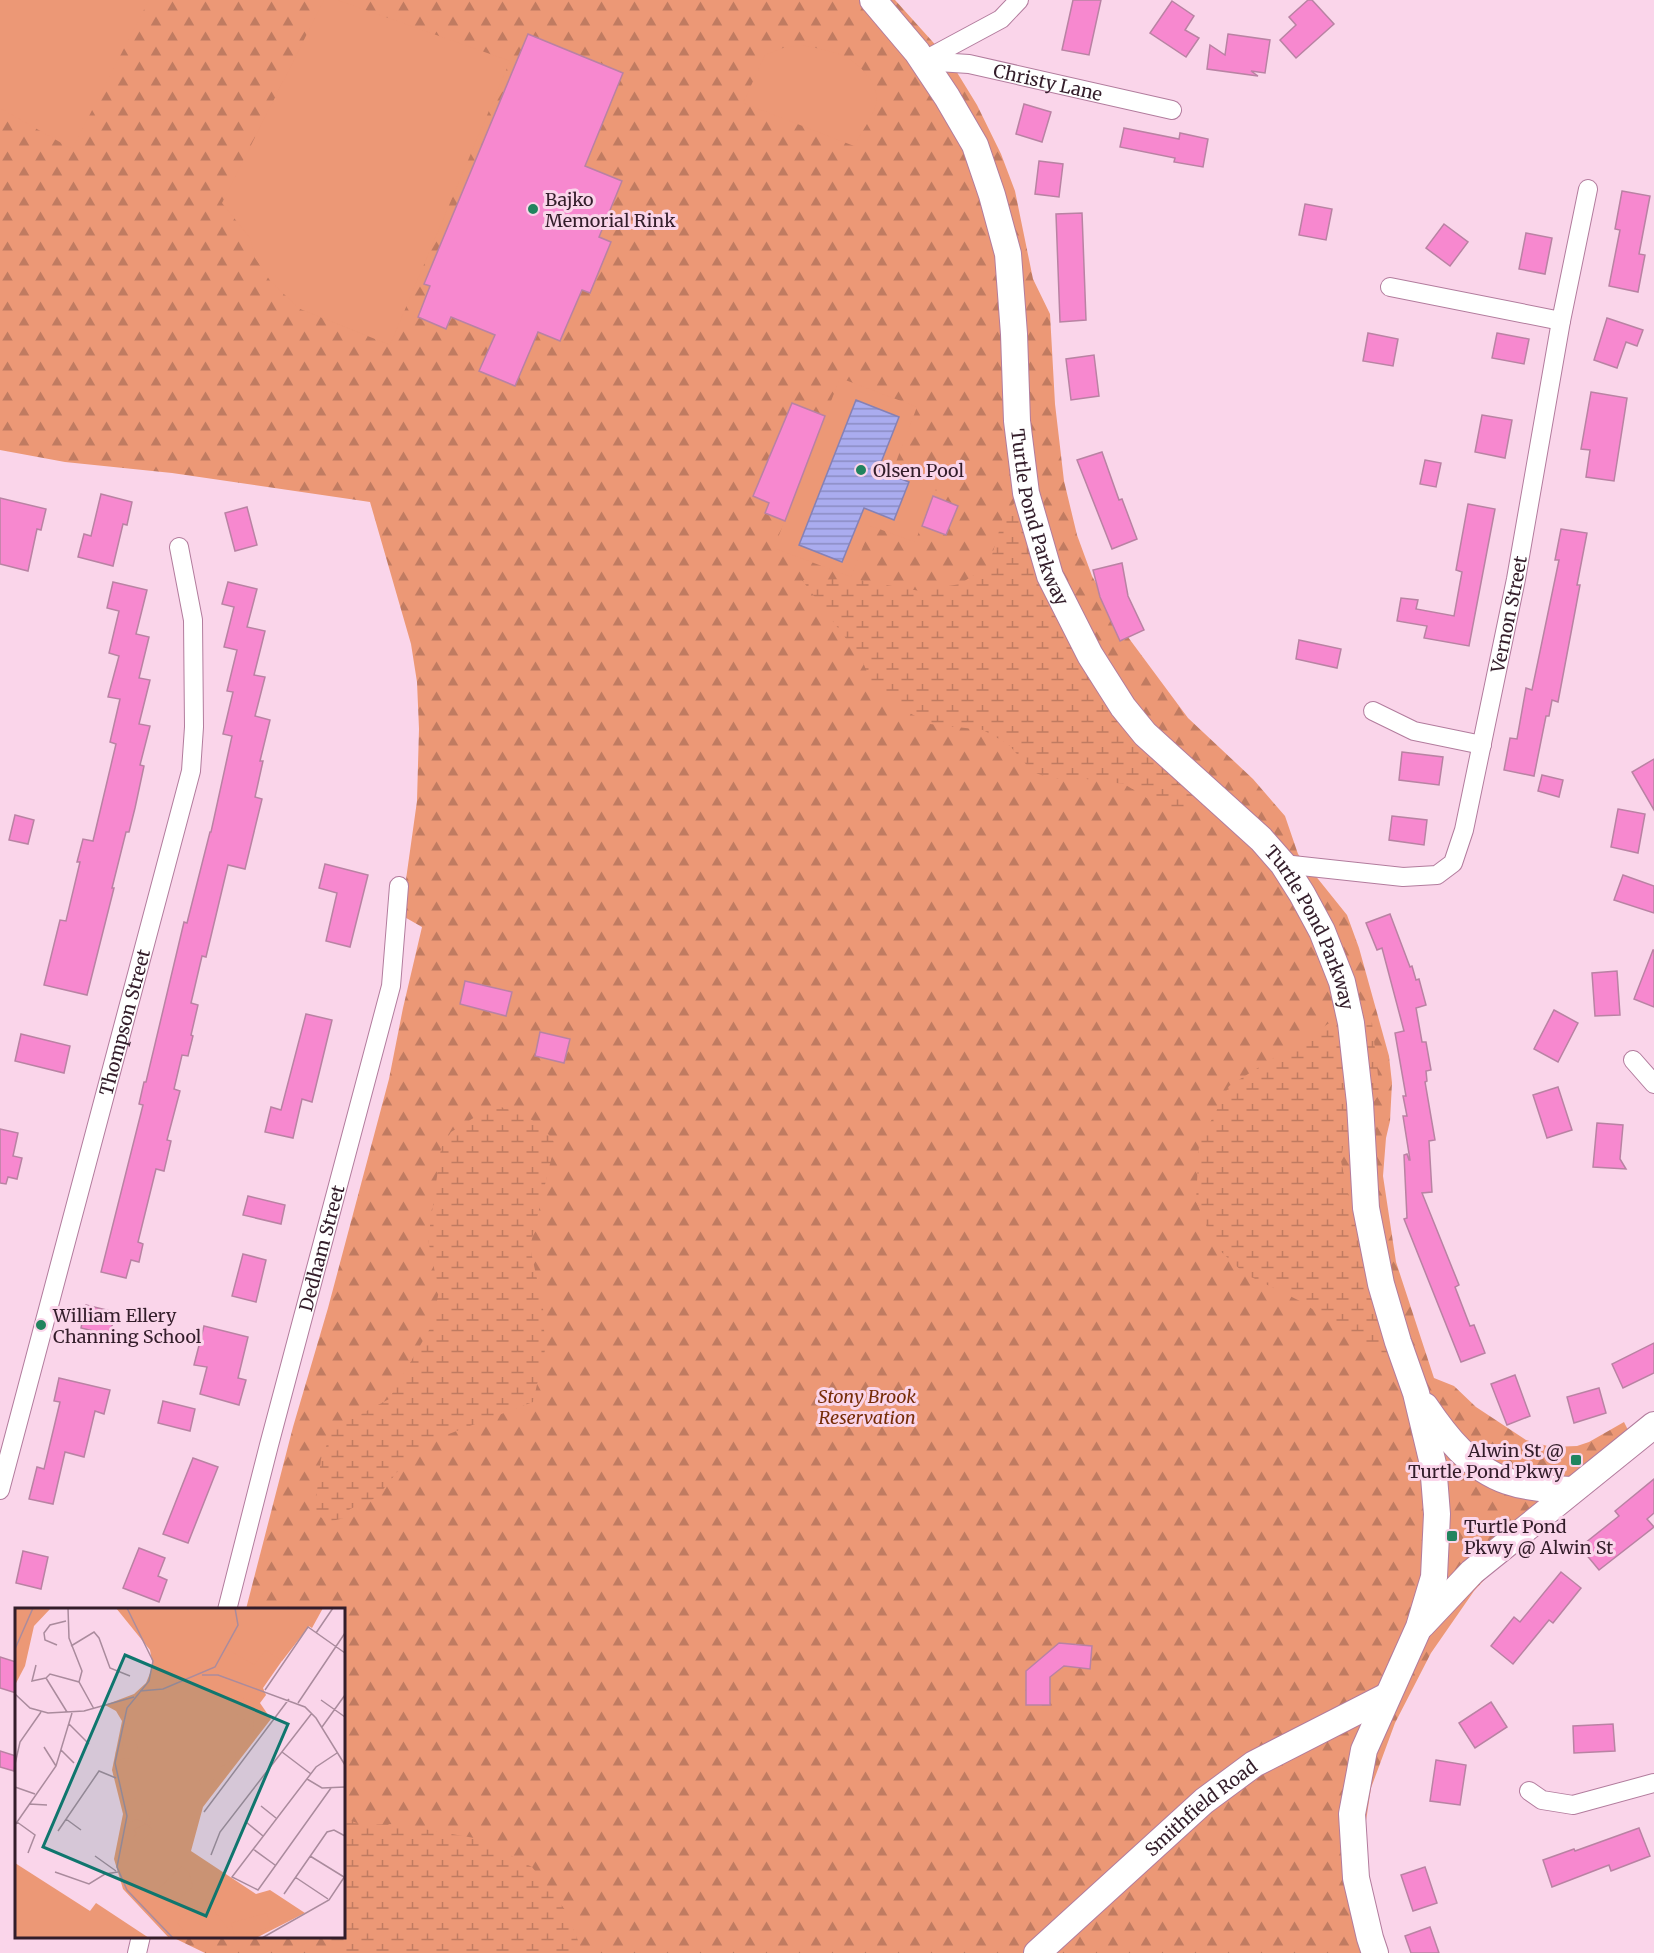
<svg xmlns="http://www.w3.org/2000/svg" width="1654" height="1953" font-family="Merriweather,serif">
<style>
.forest{fill:url(#forest-firs)}
.wetland{fill:url(#wetland-marsh)}
.park{fill:#ec9876}
.water{fill:url(#water-rules);stroke:#8681b4;stroke-width:1.5}
.building{fill:#f788cf;stroke:#b982a3;stroke-width:1.5}
.lines{fill:none;stroke-linecap:round;stroke-linejoin:round}
.street-casing{stroke:#b27c9d;stroke-width:20}
.secondary-casing{stroke:#b27c9d;stroke-width:28}
.street{stroke:#fff;stroke-width:18}
.secondary{stroke:#fff;stroke-width:26}
.poi-dot{fill:#21845e;stroke:#fad5ea;stroke-width:2}
.labels{text-anchor:middle;dominant-baseline:central;stroke-width:6;stroke-linejoin:round;paint-order:stroke}
.street-label{font-size:18px;fill:#331d2a;stroke:#fad5ea}
.poi-label{font-size:18px;fill:#331d2a;stroke:#fad5ea;text-anchor:start}
.park-label{font-size:18px;font-style:italic;fill:#762c07;stroke:#fad5ea}
.inset-road{fill:none;stroke:#aa8b9d;stroke-width:1.5}
.view{fill:#0f766e;fill-opacity:0.15;stroke:#0f766e;stroke-width:3}
.inset-edge{fill:none;stroke:#331d2a;stroke-width:3}
</style>
<defs>
<pattern id="forest-firs" width="22" height="20" patternUnits="userSpaceOnUse" patternTransform="scale(1.5)"><rect width="22" height="20" fill="#ec9876"/><path d="M5 1l3.5 6h-7zM16 11l3.5 6h-7z" fill="#c07b61"/></pattern>
<pattern id="wetland-marsh" width="20" height="14" patternUnits="userSpaceOnUse" patternTransform="scale(1.5)"><rect width="20" height="14" fill="#ec9876"/><path d="M1 5h8M5 5V1M11 12h8M15 12V8" fill="none" stroke="#c07b61"/></pattern>
<pattern id="water-rules" width="6" height="5" patternUnits="userSpaceOnUse" patternTransform="scale(1.5)"><rect width="6" height="5" fill="#aaacef"/><path d="M0 2.5h6" fill="none" stroke="#8b8bc2"/></pattern>
</defs>
<rect width="100%" height="100%" fill="#fad5ea"/>
<!-- forest -->
<polygon class="forest" points="0,0 895,0 950,61 977,105 1001,154 1015,191 1033,279 1050,314 1055,404 1064,481 1077,535 1092,576 1122,629 1188,718 1253,779 1285,816 1298,854 1347,915 1359,948 1389,1056 1392,1083 1390,1121 1386,1138 1383,1176 1396,1262 1434,1378 1454,1386 1476,1407 1526,1440 1551,1447 1577,1446 1589,1442 1624,1422 1638,1450 1521,1540 1474,1591 1431,1653 1395,1723 1371,1788 1362,1847 1370,1953 205,1953 172,1937 344,1936 344,1610 246,1609 293,1427 328,1308 389,1079 403,1008 422,927 401,915 417,801 419,729 417,682 411,644 370,502 172,473 65,462 0,450"/>
<!-- wetland -->
<g class="wetland">
<polygon points="1016,502 1089,657 1212,804 1165,809 1124,784 1071,777 1052,779 1033,772 1008,744 983,730 930,724 891,703 872,684 862,660 802,580 853,579 920,591 960,584 989,565 1005,511"/>
<polygon points="1355,1007 1372,1023 1380,1093 1343,1146 1341,1161 1361,1252 1403,1344 1395,1366 1302,1302 1245,1274 1215,1246 1196,1201 1199,1144 1229,1086"/>
<path d="M501 1107C525 1114 541 1122 555 1143L530 1247 543 1307 545 1350 533 1402 433 1440 412 1454 376 1498 350 1509 344 1518 332 1521 314 1515 321 1459 333 1429 389 1399 432 1325 439 1291 428 1240 441 1148 451 1132 483 1112Z"/>
<polygon points="344,1818 362,1825 395,1824 480,1839 532,1867 566,1911 583,1953 333,1953 329,1937 344,1936"/>
</g>
<!-- park -->
<g class="park">
<polygon points="0,0 149,0 72,149 0,108"/>
<polygon points="324,0 337,0 510,61 390,345 300,309 271,282 255,258 250,238 222,203"/>
<path d="M802 45C814 48 835 51 846 57 861 65 881 87 876 105 872 118 861 133 854 146L743 103 765 55 783 48Z"/>
<polygon points="840,378 917,407 896,462 940,479 915,542 871,526 851,577 774,548"/>
</g>
<!-- water -->
<polygon class="water" points="856,400 899,417 878,470 909,482 894,520 864,508 842,562 799,545"/>
<!-- building -->
<g class="building">
<polygon points="1073,0 1101,0 1089,55 1062,50"/>
<polygon points="1308,0 1312,0 1334,24 1296,58 1280,40 1296,25 1289,17"/>
<polygon points="1172,1 1194,16 1185,30 1199,38 1186,57 1150,33"/>
<polygon points="528,34 623,73 585,166 622,181 599,237 611,242 590,293 582,290 560,341 538,332 515,386 479,371 495,335 451,317 446,329 418,317 430,286 424,284"/>
<polygon points="1228,34 1270,40 1265,73 1251,71 1258,76 1207,69 1210,45 1225,55"/>
<polygon points="1024,104 1051,112 1042,142 1016,134"/>
<polygon points="1124,128 1179,139 1180,133 1208,139 1203,167 1174,162 1175,158 1120,147"/>
<polygon points="1039,161 1063,164 1059,197 1035,194"/>
<polygon points="1622,191 1650,196 1639,254 1645,255 1638,292 1609,286 1620,230 1615,229"/>
<polygon points="1305,204 1332,209 1326,240 1299,235"/>
<polygon points="1082,213 1086,320 1060,322 1056,214"/>
<polygon points="1444,224 1468,242 1450,266 1426,248"/>
<polygon points="1526,233 1552,238 1545,274 1519,269"/>
<polygon points="1607,318 1643,330 1637,346 1626,342 1617,368 1594,360"/>
<polygon points="1368,333 1398,339 1393,366 1363,361"/>
<polygon points="1497,333 1529,339 1524,364 1492,358"/>
<polygon points="1094,355 1099,396 1071,400 1066,359"/>
<polygon points="1591,392 1627,398 1614,481 1586,477 1590,450 1581,449"/>
<polygon points="792,403 825,416 785,521 765,513 769,503 753,496"/>
<polygon points="1482,415 1512,420 1505,458 1475,452"/>
<polygon points="1102,452 1119,500 1122,499 1137,539 1112,549 1077,460"/>
<polygon points="1425,460 1441,463 1436,487 1420,484"/>
<polygon points="101,494 132,502 127,525 123,524 113,566 78,557 84,534 91,536"/>
<polygon points="933,496 958,506 946,535 922,526"/>
<polygon points="0,498 46,509 41,530 37,529 28,571 0,564"/>
<polygon points="1468,504 1495,509 1469,646 1424,638 1427,626 1397,621 1401,598 1418,600 1416,609 1454,616 1462,572 1456,570"/>
<polygon points="247,507 257,545 235,551 225,513"/>
<polygon points="1561,529 1587,533 1577,585 1580,585 1558,702 1552,700 1549,716 1546,716 1534,776 1504,770 1510,738 1517,739 1526,688 1532,690 1559,560 1555,560"/>
<polygon points="1122,563 1128,596 1144,630 1120,641 1100,597 1093,570"/>
<polygon points="113,582 147,590 136,634 149,637 139,678 150,680 139,724 150,726 140,765 144,766 135,808 129,832 126,832 112,888 114,888 87,995 44,985 60,920 66,921 80,862 77,862 83,839 93,841 116,744 110,742 120,699 108,697 119,656 109,653 119,611 107,608"/>
<polygon points="228,582 257,589 247,627 265,631 254,675 265,677 255,716 270,720 260,761 263,761 255,797 262,799 245,869 228,865 206,957 202,956 191,1003 198,1005 191,1035 193,1036 188,1056 182,1055 174,1089 180,1091 167,1140 171,1141 164,1171 156,1169 138,1242 143,1244 139,1262 131,1260 126,1278 101,1272 143,1105 139,1104 144,1082 146,1082 184,922 187,923 210,832 211,832 232,736 223,734 233,692 227,691 237,650 224,647 234,607 222,604"/>
<polygon points="1299,640 1341,649 1337,668 1296,659"/>
<polygon points="1402,752 1443,757 1439,785 1399,780"/>
<polygon points="1654,759 1654,810 1632,772"/>
<polygon points="1542,775 1563,780 1559,797 1538,791"/>
<polygon points="1618,809 1645,814 1638,853 1611,847"/>
<polygon points="15,815 34,820 28,844 9,840"/>
<polygon points="1392,816 1427,820 1424,845 1389,840"/>
<polygon points="325,864 368,875 350,947 326,941 337,893 319,888"/>
<polygon points="1623,875 1654,886 1654,913 1614,900"/>
<polygon points="1390,914 1410,967 1412,966 1416,980 1419,979 1426,1005 1416,1008 1422,1042 1426,1042 1431,1070 1426,1071 1427,1081 1425,1082 1435,1140 1429,1141 1432,1192 1422,1193 1459,1285 1455,1287 1470,1326 1474,1325 1485,1353 1461,1362 1404,1219 1407,1218 1404,1155 1407,1154 1409,1160 1410,1160 1403,1116 1407,1116 1403,1096 1406,1096 1395,1033 1404,1031 1382,948 1377,950 1366,923"/>
<polygon points="1653,950 1654,950 1654,1007 1634,999"/>
<polygon points="1617,971 1620,1015 1595,1016 1592,973"/>
<polygon points="465,981 512,992 506,1016 460,1004"/>
<polygon points="1554,1010 1578,1023 1558,1062 1534,1049"/>
<polygon points="306,1014 332,1020 312,1102 302,1099 293,1138 265,1132 271,1107 281,1110"/>
<polygon points="540,1032 570,1039 564,1063 535,1056"/>
<polygon points="21,1034 70,1046 64,1073 15,1061"/>
<polygon points="1558,1087 1572,1130 1547,1138 1533,1095"/>
<polygon points="1597,1123 1623,1125 1620,1159 1626,1169 1593,1167"/>
<polygon points="0,1129 18,1133 13,1156 22,1158 17,1179 8,1177 6,1184 0,1183"/>
<polygon points="248,1196 285,1205 281,1224 243,1215"/>
<polygon points="243,1254 266,1260 256,1302 232,1296"/>
<polygon points="86,1305 115,1312 110,1335 81,1328"/>
<polygon points="204,1326 248,1337 238,1378 246,1380 239,1405 200,1394 207,1367 194,1365"/>
<polygon points="1654,1343 1654,1373 1623,1388 1612,1364"/>
<polygon points="1515,1375 1530,1416 1507,1425 1491,1384"/>
<polygon points="59,1378 110,1390 104,1414 95,1411 84,1457 65,1452 53,1504 29,1499 37,1467 44,1469 60,1402 54,1401"/>
<polygon points="1599,1388 1606,1413 1574,1423 1567,1397"/>
<polygon points="163,1401 195,1409 190,1431 158,1423"/>
<polygon points="193,1458 218,1467 188,1543 163,1534"/>
<polygon points="1654,1479 1654,1513 1647,1519 1654,1527 1599,1570 1580,1547 1619,1516 1615,1511"/>
<polygon points="139,1548 165,1558 158,1576 167,1580 159,1602 123,1588"/>
<polygon points="23,1551 48,1557 41,1589 16,1583"/>
<polygon points="1561,1572 1581,1588 1553,1623 1549,1620 1513,1664 1491,1646 1514,1617 1520,1622"/>
<polygon points="1059,1643 1092,1646 1090,1669 1064,1666 1050,1677 1050,1705 1026,1705 1026,1671"/>
<polygon points="0,1657 16,1662 16,1693 0,1688"/>
<polygon points="1491,1702 1507,1727 1475,1748 1459,1723"/>
<polygon points="1613,1724 1615,1751 1574,1753 1573,1726"/>
<polygon points="0,1751 16,1756 14,1771 0,1767"/>
<polygon points="1436,1760 1466,1765 1460,1805 1430,1801"/>
<polygon points="1639,1828 1650,1856 1611,1871 1609,1865 1552,1887 1543,1860 1574,1849 1575,1851"/>
<polygon points="1425,1867 1437,1903 1413,1911 1401,1875"/>
<polygon points="1430,1927 1439,1953 1411,1953 1405,1936"/>
</g>
<g class="lines">
<defs>
<g id="street">
<path id="s1" d="M922 61 969 64 1172 110"/>
<polyline points="923,61 1001,19 1019,0"/>
<polyline points="1390,287 1561,321"/>
<polyline points="1373,711 1414,731 1482,745"/>
<path id="s2" d="M1283 864 1403 877 1437 875 1453 863 1464 830 1516 579 1561 321 1588 189"/>
<polyline points="1633,1060 1654,1084"/>
<path id="s3" d="M0 1490 191 771 194 727 193 620 179 547"/>
<path id="s4" d="M227 1610 269 1445 391 986 399 886"/>
<polyline points="1529,1791 1542,1800 1573,1805 1654,1783"/>
<polyline points="137,1953 141,1936"/>
</g>
<g id="secondary">
<path id="s5" d="M873 0 917 52 947 97 975 145 992 195 1008 254 1014 334 1017 421 1026 493 1050 576 1090 655 1123 707 1145 734 1261 839 1283 864 1302 894 1322 931 1342 982 1351 1023 1360 1103 1366 1208 1381 1284 1398 1342 1416 1393 1433 1464 1437 1514 1434 1577 1419 1627 1364 1750 1352 1814 1356 1878 1370 1938 1375 1953"/>
<path d="M1425 1406C1446 1437 1470 1468 1507 1481 1527 1488 1550 1489 1572 1490"/>
<polyline points="1422,1625 1472,1572 1654,1425"/>
<path id="s6" d="M1037 1953 1204 1801 1254 1764 1387 1696"/>
</g>
</defs>
<!-- street casing -->
<use href="#street" class="street-casing"/>
<!-- secondary casing -->
<use href="#secondary" class="secondary-casing"/>
<!-- street -->
<use href="#street" class="street"/>
<!-- secondary -->
<use href="#secondary" class="secondary"/>
</g>
<!-- markers -->
<g class="poi-dot">
<circle cx="533" cy="209" r="6"/>
<circle cx="861" cy="470" r="6"/>
<circle cx="41" cy="1325" r="6"/>
<rect x="1570" y="1454" width="12" height="12" rx="3"/>
<rect x="1446" y="1530" width="12" height="12" rx="3"/>
</g>
<g class="labels">
<!-- street labels -->
<g class="street-label">
<text stroke="none"><textPath href="#s1" startOffset="128">Christy Lane</textPath></text>
<text stroke="none"><textPath href="#s5" startOffset="558">Turtle Pond Parkway</textPath></text>
<text stroke="none"><textPath href="#s2" startOffset="430">Vernon Street</textPath></text>
<text stroke="none"><textPath href="#s5" startOffset="1062">Turtle Pond Parkway</textPath></text>
<text stroke="none"><textPath href="#s3" startOffset="484">Thompson Street</textPath></text>
<text stroke="none"><textPath href="#s4" startOffset="374">Dedham Street</textPath></text>
<text stroke="none"><textPath href="#s6" startOffset="219">Smithfield Road</textPath></text>
</g>
<!-- poi labels -->
<g class="poi-label">
<text x="545" y="199">Bajko<tspan x="545" dy="21">Memorial Rink</tspan></text>
<text x="873" y="470">Olsen Pool</text>
<text x="53" y="1315">William Ellery<tspan x="53" dy="21">Channing School</tspan></text>
<text x="1564" y="1450" text-anchor="end">Alwin St @<tspan x="1564" dy="21">Turtle Pond Pkwy</tspan></text>
<text x="1464" y="1526">Turtle Pond<tspan x="1464" dy="21">Pkwy @ Alwin St</tspan></text>
</g>
<!-- park labels -->
<g class="park-label">
<text x="867" y="1396">Stony Brook<tspan x="867" dy="21">Reservation</tspan></text>
</g>
</g>
<!-- overview -->
<g transform="translate(15 1608)">
<rect width="330" height="330" fill="#fad5ea"/>
<path d="M0 0H36L19 18 10 58 0 77ZM101 0H308L297 20 292 17 248 80 251 87 245 95 256 111 188 199 176 243 241 286 255 282 290 305 241 330H154L108 281 99 251 108 206 97 162 107 113 101 103 90 97 119 86 131 75 138 58 135 42Z" fill="#ec9876"/>
<path d="M216 84 239 95 238 127 234 116 217 102ZM111 115 123 140 115 150 100 152 101 143 107 138ZM221 144 220 151 204 160 196 177H186L184 172 197 148ZM105 178 133 202 136 218 121 211 112 216Z" fill="#ec9876"/>
<path d="M0 255 75 303 81 295 134 330H0Z" fill="#ec9876"/>
<path d="M222 0H302L306 3 267 53 251 42 239 57 212 41 224 18ZM131 216 138 222 124 236 118 230 122 225 118 222ZM167 258 174 265 178 279 159 295 143 281ZM190 291 215 323 210 330H173L162 314ZM252 305 256 319 220 329 216 315Z" fill="#ec9876"/>
<path class="inset-road" d="M53 0 54 30 67 63 64 74M112 0 138 53 134 73 112 100 100 155 112 208 102 259 112 282 158 330M301 25 318 0M42 37 30 32 29 25 35 17 51 13M56 38 79 24 84 30 95 60 115 68M0 41 18 0M21 57 17 73 31 70M187 67H203L290 99 301 110 330 157M250 82 293 19 330 45M125 83 148 81 200 59 223 17 220 0M0 86 15 100 33 105 69 103 119 89M306 92 330 109M283 95 330 25M52 104 31 70 35 66 64 74 79 101M54 116 74 136M307 119 330 87M29 139 41 158M46 142 59 155M267 144 296 166M0 156 5 134 26 104M292 171 307 180 330 179M0 179 20 186M316 180 243 282 217 269 301 159 322 145M14 196 32 197M246 198 261 210M189 204 274 91M51 211 66 222M2 214 20 227 13 245M231 214 248 228M0 217 41 158 57 105M43 223 84 163 101 170M238 241 260 257M196 247 205 224 297 105M80 248 101 263M295 248 329 269M40 264 74 276 90 266 103 264M280 269 313 291M269 286 312 224 319 222 330 228M247 330 314 292 330 268"/>
<path class="view" d="M110 47 273 116 191 308 28 239Z"/>
<rect width="330" height="330" class="inset-edge"/>
</g>
</svg>
